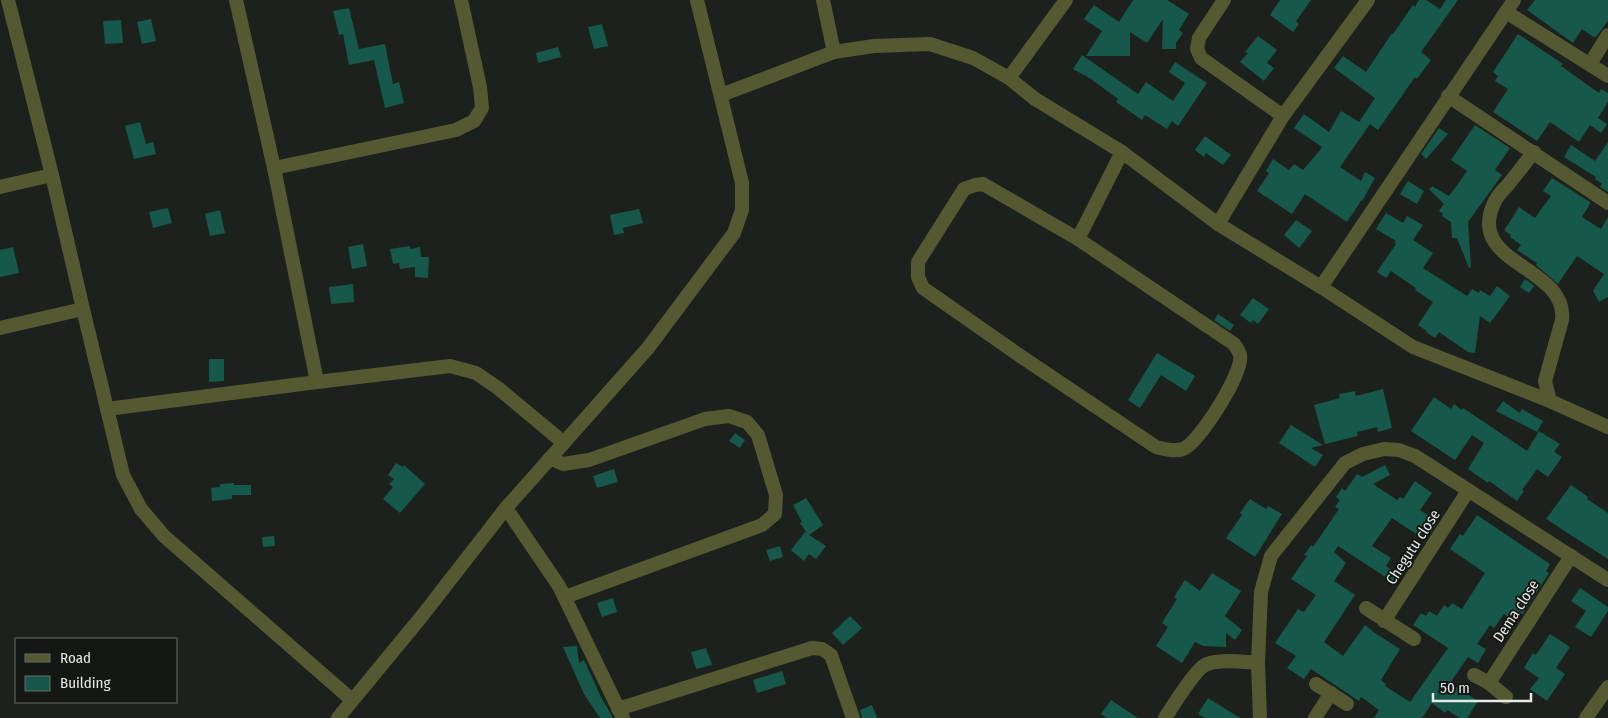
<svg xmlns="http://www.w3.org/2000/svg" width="1608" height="718" font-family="'Fira Sans Condensed',sans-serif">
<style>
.building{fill:#165849}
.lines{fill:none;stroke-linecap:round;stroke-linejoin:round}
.minor{stroke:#555932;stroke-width:14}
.tertiary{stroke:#555932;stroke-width:14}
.labels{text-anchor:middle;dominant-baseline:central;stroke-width:4;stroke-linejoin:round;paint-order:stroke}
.street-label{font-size:15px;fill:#e7e9e7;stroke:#141814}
</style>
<rect width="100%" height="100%" fill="#1d211d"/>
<!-- building -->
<g class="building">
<polygon points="1133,0 1167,0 1189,14 1179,30 1183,33 1176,43 1176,49 1162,49 1163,19 1147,43 1130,32 1130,56 1086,56 1102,31 1084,19 1094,5 1119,22"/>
<polygon points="1280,0 1311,0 1296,21 1299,24 1293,32 1270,15"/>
<polygon points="1419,0 1426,0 1440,9 1446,0 1458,0 1421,52 1431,60 1417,79 1415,77 1378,130 1370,124 1340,167 1361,181 1365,172 1375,178 1362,201 1361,201 1347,222 1305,194 1292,214 1257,191 1269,173 1266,171 1273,159 1289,170 1294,164 1303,170 1321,149 1322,147 1294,128 1304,114 1329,132 1341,111 1359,122 1375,98 1334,68 1343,56 1366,72 1392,33 1393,34 1413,5 1415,7"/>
<polygon points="1535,0 1608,0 1608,21 1595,38 1582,29 1573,43 1527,10"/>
<polygon points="349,8 359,49 385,44 393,84 399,82 404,103 385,108 374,60 349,65 343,34 339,35 333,11"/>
<polygon points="151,19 156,41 142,44 137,22"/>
<polygon points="121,20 123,43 105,44 103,21"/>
<polygon points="602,24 608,46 594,49 588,27"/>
<polygon points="1518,34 1563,64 1561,66 1599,93 1601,89 1608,93 1608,102 1598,118 1607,124 1601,133 1590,125 1579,142 1550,122 1537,141 1493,112 1508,89 1495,81 1498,76 1493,72"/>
<polygon points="1258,36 1277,50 1267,63 1274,68 1264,81 1240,62 1248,53 1245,52"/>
<polygon points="558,47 561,57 538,63 536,53"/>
<polygon points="1082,55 1138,94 1146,82 1173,101 1185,83 1169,72 1175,62 1207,83 1178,126 1172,121 1167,129 1145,115 1142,120 1116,102 1118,99 1091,79 1073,69"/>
<polygon points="140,122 146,144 153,142 156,154 134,159 125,126"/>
<polygon points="1475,125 1510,148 1495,170 1502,175 1468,222 1471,267 1469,268 1457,238 1452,238 1451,222 1442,216 1443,214 1439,211 1444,204 1429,189 1432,186 1449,196 1460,181 1467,171 1451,160"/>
<polygon points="1439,128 1448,134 1426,159 1421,154"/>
<polygon points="1205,136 1231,155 1223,165 1206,153 1204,157 1195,150"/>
<polygon points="1608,142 1608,192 1600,187 1602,184 1595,179 1596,177 1564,157 1571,145 1595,161"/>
<polygon points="1552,178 1590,202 1590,204 1582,217 1601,229 1608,217 1608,297 1599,302 1593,291 1604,274 1577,256 1558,284 1536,265 1537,263 1517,250 1521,245 1510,237 1511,235 1505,231 1505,229 1519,207 1535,218 1551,196 1543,191"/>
<polygon points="1408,181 1424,191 1417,204 1400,194"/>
<polygon points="168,208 172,223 153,228 149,212"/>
<polygon points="639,209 643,223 623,228 624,233 614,235 610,215"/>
<polygon points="220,210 225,233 210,236 205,214"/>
<polygon points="1386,213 1403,223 1407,216 1423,225 1413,240 1433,253 1423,268 1467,296 1472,289 1479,293 1480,290 1490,296 1497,286 1510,296 1490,323 1480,316 1475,353 1468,352 1439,332 1435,338 1426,332 1427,331 1418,325 1433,302 1415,290 1416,288 1391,271 1386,278 1377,272 1396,244 1394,243 1396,241 1376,229"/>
<polygon points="1296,220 1312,231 1299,248 1284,235"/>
<polygon points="363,244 367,266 352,269 348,247"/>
<polygon points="410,246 410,249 420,247 421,257 429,257 428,278 415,277 415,267 400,269 399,263 393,264 390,249"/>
<polygon points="13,247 19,273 0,277 0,250"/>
<polygon points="1525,279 1536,287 1534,286 1529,293 1520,287"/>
<polygon points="353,284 354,302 331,304 329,287"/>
<polygon points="1253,298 1269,309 1258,324 1253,320 1251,323 1240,315"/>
<polygon points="1218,314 1234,325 1230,331 1214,320"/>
<polygon points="1157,353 1195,376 1186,391 1161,375 1140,408 1128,400"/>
<polygon points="209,359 224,359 224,381 209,382"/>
<polygon points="1383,389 1392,428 1378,432 1377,427 1357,432 1358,436 1325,444 1314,405 1340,398 1339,394 1355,391 1356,396"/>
<polygon points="1434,397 1451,409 1454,404 1462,410 1463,408 1527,451 1539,431 1560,444 1554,452 1562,457 1548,477 1537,469 1522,490 1524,491 1517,501 1489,481 1488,483 1468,469 1484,443 1472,435 1455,460 1411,431"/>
<polygon points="1503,401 1520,413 1522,409 1543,421 1537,432 1496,411"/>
<polygon points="1291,425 1323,445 1311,448 1323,455 1315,467 1279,443"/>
<polygon points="735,433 745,440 740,448 729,441"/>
<polygon points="396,463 403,467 404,465 425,484 400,513 383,499 393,487 389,484 394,479 388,475"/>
<polygon points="1385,465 1390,475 1373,484 1397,500 1400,497 1403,499 1415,481 1432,493 1420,510 1437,522 1431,533 1427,530 1422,538 1392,518 1372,546 1391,558 1386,566 1398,574 1393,582 1338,546 1334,552 1346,563 1334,581 1355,595 1324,642 1343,656 1365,625 1375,633 1400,649 1381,680 1386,684 1385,686 1410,702 1448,648 1413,625 1421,613 1426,616 1429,611 1437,616 1444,605 1448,608 1452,603 1462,609 1485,573 1450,549 1460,534 1463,536 1477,515 1550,564 1546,571 1549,573 1522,615 1519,613 1514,620 1504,614 1494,628 1490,625 1477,644 1486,649 1478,663 1468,657 1450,683 1478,701 1467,718 1460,718 1447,710 1445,713 1432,703 1422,718 1374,718 1379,710 1361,697 1359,701 1311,669 1304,679 1287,668 1296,656 1275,643 1298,609 1304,612 1316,595 1291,579 1307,556 1304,555 1311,545 1313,547 1339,509 1335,507 1340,500 1336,497 1342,488 1345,491 1357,474 1362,477"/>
<polygon points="614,469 618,482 597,488 593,476"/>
<polygon points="234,483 234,485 251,485 251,495 232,495 232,499 212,501 211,488 220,487 220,484"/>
<polygon points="1571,485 1588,497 1587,499 1608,513 1608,559 1546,519"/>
<polygon points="806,498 823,525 809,535 826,546 816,559 809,554 804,561 791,550 805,532 807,533 800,523 802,522 793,505"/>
<polygon points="1250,499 1266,509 1268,506 1282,514 1255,557 1226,538 1242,515 1240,513"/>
<polygon points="274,536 275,546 263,547 262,537"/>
<polygon points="780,546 783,557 770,561 766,550"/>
<polygon points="1212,573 1241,591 1225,616 1242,630 1235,640 1226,633 1226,647 1203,646 1195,642 1182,663 1156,646 1168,627 1162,623 1177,599 1174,597 1185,580 1200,591"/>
<polygon points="1580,588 1608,607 1608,611 1591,637 1575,627 1586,611 1571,601"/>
<polygon points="613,598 617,612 602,617 597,603"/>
<polygon points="850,616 862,628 843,645 832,633"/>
<polygon points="1550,634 1570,647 1556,668 1565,674 1547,701 1530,689 1539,678 1524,668 1533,653 1536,655"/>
<polygon points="577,646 579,663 584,660 601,697 613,718 600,718 584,694 563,647"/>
<polygon points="706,648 712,665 696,669 691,652"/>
<polygon points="782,671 786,684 757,693 753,680"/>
<polygon points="1208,698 1240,718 1205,718 1198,714"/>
<polygon points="1111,700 1138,718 1107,718 1101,714"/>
<polygon points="872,705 877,718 862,718 860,710"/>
</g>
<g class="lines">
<!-- minor -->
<g class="minor">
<polyline points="8,0 52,175 83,309 123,475 141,509 164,536 352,700"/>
<polyline points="236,0 274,168 317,382"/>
<polyline points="823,0 834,52"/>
<polyline points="1506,12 1608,76"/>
<polyline points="1590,64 1608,35"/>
<polyline points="1009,78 1066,0"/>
<polyline points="721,95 834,52 874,46 930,44 973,58 1009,78 1035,99 1122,152 1218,224 1321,287 1413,347 1550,401 1608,427"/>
<polyline points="1448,96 1608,203"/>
<polyline points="1283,116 1368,0"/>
<path d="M1534 152C1525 163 1516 175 1507 186 1503 190 1498 195 1495 201 1463 265 1568 265 1562 320L1545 381 1550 401"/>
<polyline points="274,168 456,130 474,121 482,108 480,87 461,0"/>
<path d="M983 184 1078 239 1234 344C1236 347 1239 351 1240 355 1244 372 1199 443 1183 449 1174 452 1164 449 1156 447L1016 353 923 288 918 277V262L964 189 975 185Z"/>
<polyline points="0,187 52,175"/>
<polyline points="1218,224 1283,116 1201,58 1197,49 1199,38 1224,0"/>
<polyline points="1078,239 1122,152"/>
<polyline points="1321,287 1514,0"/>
<polyline points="0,328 83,309"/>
<polyline points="107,409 317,382 450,366 476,373 498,388 564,443"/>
<polyline points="550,458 563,464 589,460 705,419 729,416 747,422 758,435 776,495 775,514 762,525 565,597"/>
<polyline points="506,508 559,586 623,718"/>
<polyline points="1366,608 1414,639"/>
<polyline points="1384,621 1468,491"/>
<polyline points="1474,675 1489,683 1506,697"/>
<polyline points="1489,683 1571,556"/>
<polyline points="1316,684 1347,704"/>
<polyline points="618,709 812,648 822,649 831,655 853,718"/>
<polyline points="338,718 422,616 506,508 648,348 734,233 742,210 742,183 697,0"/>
<path d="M1165 718C1172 707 1195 670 1205 665 1218 658 1244 662 1258 663"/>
<polyline points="1260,718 1258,663 1261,592 1271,556 1345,463 1363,454 1384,449 1399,450 1415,456 1608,580"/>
<polyline points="1315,718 1331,693"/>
</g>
<!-- tertiary -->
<polyline class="tertiary" points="1586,718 1608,687"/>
</g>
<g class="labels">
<!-- street labels -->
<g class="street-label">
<text transform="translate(1413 547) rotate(-57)">Chegutu close</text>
<text transform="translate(1516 611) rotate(-57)">Dema close</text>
</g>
</g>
<!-- legend -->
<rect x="15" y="638" width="162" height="65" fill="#141814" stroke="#686c68"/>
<rect x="25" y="654" width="25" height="8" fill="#555932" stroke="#686c68"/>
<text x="60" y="663" font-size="15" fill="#e7e9e7">Road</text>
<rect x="25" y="676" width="25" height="15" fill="#165849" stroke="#686c68"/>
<text x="60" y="688" font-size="15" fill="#e7e9e7">Building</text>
<!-- scale -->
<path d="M1433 693v8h98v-8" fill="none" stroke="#e7e9e7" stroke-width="2.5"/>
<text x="1440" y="693" font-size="15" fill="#e7e9e7" stroke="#141814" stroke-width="4" paint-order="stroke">50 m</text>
</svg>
